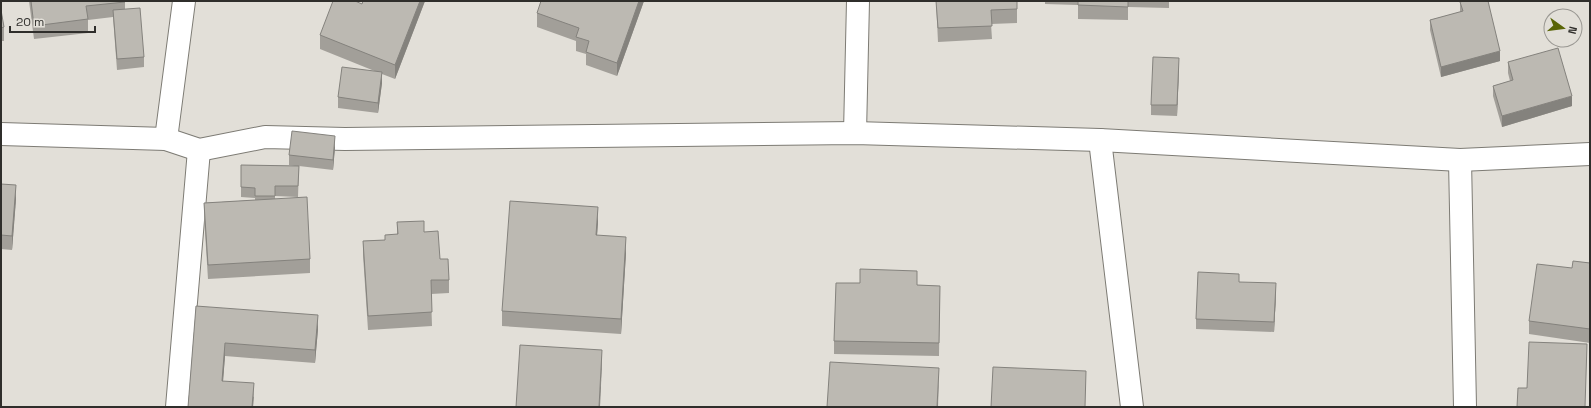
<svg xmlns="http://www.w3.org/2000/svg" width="1591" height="408" font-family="'Space Grotesk',sans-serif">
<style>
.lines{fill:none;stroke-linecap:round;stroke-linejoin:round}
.minor-casing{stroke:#7d7b74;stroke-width:24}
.minor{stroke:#fff;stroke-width:22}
.wall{fill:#a29f99}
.shaded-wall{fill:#84827d}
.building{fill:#bcb9b2;stroke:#84827d}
</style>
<rect width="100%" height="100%" fill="#e2dfd8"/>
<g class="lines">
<defs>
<g id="minor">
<polyline points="855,133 858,1"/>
<polyline points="1,134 166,139 199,150 265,137 345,139 855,133 1100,140 1460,160 1590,154"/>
<polyline points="166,139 184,1"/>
<polyline points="1100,140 1132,407"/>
<polyline points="1460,160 1465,407"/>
<polyline points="177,407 199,150"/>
</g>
</defs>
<!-- minor casing -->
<use href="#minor" class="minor-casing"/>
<!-- minor -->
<use href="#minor" class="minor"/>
</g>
<!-- wall -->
<g class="wall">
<polygon points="29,1 125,1 125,9 144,57 144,67 117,70 113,17 88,20 88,33 34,39"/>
<polygon points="425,1 395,79 382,74 382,83 378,113 338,108 338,97 377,72 320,49 320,35 362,4"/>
<polygon points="644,1 617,76 586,65 586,54 576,51 576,41 537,27 537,13"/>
<polygon points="936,1 1017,1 1017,23 991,24 992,39 938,42"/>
<polygon points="1045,1 1169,1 1169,8 1128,7 1128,20 1078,19 1078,5 1045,4"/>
<polygon points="1460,2 1500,61 1441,77 1430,30 1430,20 1460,12"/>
<polygon points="1,10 4,27 4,41 1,41"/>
<polygon points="1508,62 1572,106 1502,127 1493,96 1493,86 1510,81 1508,73"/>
<polygon points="1179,68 1177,116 1151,115 1151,105"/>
<polygon points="335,147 333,170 299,166 298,197 275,196 275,198 310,259 310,273 208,279 204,216 204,203 255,200 255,198 241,197 241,165 295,166 289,165 289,155"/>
<polygon points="1,184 16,199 12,250 1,249"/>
<polygon points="397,222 424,232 440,259 449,280 449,293 431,294 432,326 368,330 363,255 363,241 385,240 397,235"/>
<polygon points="598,222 597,235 626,253 621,334 502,326 502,311"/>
<polygon points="1590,263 1590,343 1529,334 1529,321 1572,268"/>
<polygon points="1239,282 1276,294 1274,332 1196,329 1196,319"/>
<polygon points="917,285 940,286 939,356 834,354 834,341"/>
<polygon points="196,306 318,329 315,363 225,356 223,381 254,397 253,407 188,407"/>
</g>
<!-- shaded-wall -->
<g class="shaded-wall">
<polygon points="420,1 425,1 395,79 395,65"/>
<polygon points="639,1 644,1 617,76 617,63"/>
<polygon points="1500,51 1500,61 1441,77 1441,67"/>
<polygon points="1179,58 1179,68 1177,116 1177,105"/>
<polygon points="382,72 382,83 378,113 378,103"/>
<polygon points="1572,96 1572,106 1502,127 1502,116"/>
<polygon points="335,136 335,147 333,170 333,160"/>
<polygon points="16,185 16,199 12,250 12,236"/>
<polygon points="598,207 598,222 596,250 596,235"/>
<polygon points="626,237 626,253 621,334 621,319"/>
<polygon points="1276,283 1276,294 1274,332 1274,322"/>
<polygon points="318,315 318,329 315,363 315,350"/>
<polygon points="225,343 225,356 222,394 222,381"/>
<polygon points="602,350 602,363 600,407 599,407"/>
<polygon points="939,368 938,407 937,407"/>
<polygon points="254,383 253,407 252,407"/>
</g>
<!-- building -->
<g class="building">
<polygon points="31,1 125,1 125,2 86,6 88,19 34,26"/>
<polygon points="333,1 355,1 362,4 363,1 420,1 395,65 320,35"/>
<polygon points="541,1 639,1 617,63 586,52 589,41 576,37 579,28 537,13"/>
<polygon points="936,1 1017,1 1017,9 991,10 992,26 938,28"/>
<polygon points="1078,1 1128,1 1128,7 1078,5"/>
<polygon points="1464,1 1488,1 1500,51 1441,67 1430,20 1463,11 1460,2"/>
<polygon points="140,8 144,57 117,59 113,10"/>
<polygon points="1,10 4,27 1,28"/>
<polygon points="1558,48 1572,96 1502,116 1493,86 1513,80 1508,62"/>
<polygon points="1153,57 1179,58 1177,105 1151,105"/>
<polygon points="342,67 382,72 378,103 338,97"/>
<polygon points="292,131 335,136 333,160 289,155"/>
<polygon points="241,165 299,166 298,186 275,186 275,196 255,196 255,188 241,187"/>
<polygon points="1,184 16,185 12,236 1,235"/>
<polygon points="307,197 310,259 208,265 204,203"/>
<polygon points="510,201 598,207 596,235 626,237 621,319 502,311"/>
<polygon points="424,221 424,232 438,231 440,259 448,259 449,280 431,280 432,312 368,316 363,241 385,240 385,235 398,234 397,222"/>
<polygon points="1573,261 1590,263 1590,329 1529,321 1537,264 1572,268"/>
<polygon points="860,269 917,271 917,285 940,286 939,343 834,341 836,283 860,283"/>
<polygon points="1198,272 1239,274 1239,282 1276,283 1274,322 1196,319"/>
<polygon points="196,306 318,315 315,350 225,343 222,381 254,383 252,407 188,407"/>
<polygon points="1529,342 1587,344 1585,407 1517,407 1518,388 1527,388"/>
<polygon points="520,345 602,350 599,407 516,407"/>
<polygon points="830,362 939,368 937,407 827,407"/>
<polygon points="993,367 1086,371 1085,407 991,407"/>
</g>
<!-- border -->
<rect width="1591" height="408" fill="none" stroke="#2f2e2b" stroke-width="4"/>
<!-- north arrow -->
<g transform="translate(1563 28) rotate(104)"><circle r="19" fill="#e2dfd8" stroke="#9a9893"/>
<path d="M0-3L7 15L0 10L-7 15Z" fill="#5a6506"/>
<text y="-6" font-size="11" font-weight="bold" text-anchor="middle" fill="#2f2e2b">N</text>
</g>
<!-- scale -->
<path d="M10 26v6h85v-6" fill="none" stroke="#2f2e2b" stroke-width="2"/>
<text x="16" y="26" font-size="12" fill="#2f2e2b" stroke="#e2dfd8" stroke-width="3" paint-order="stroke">20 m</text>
</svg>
